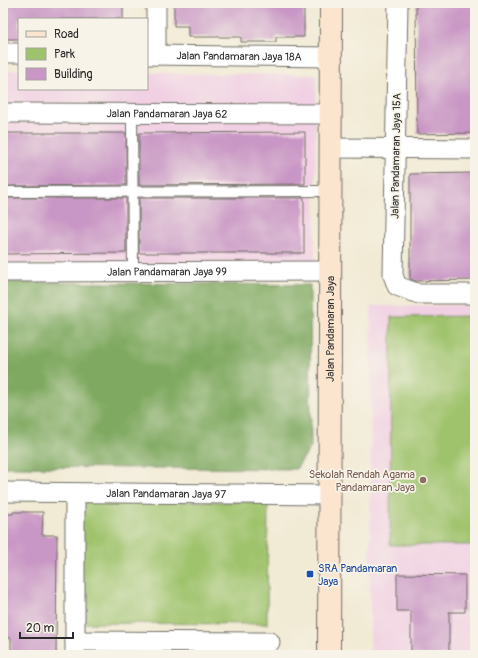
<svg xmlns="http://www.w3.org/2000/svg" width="478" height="658" font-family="Pangolin,sans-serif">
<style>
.built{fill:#f1d0e3}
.green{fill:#9fc36c;stroke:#65774c}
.forest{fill:#7fa960;stroke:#556a46}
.building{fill:#c997c5}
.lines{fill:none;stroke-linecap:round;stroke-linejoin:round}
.lane-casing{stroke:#706e66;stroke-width:12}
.street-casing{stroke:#706e66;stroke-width:21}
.secondary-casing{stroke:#706e66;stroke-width:24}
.lane{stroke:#fff;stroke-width:10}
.street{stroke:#fff;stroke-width:19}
.secondary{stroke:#fbe5cf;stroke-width:22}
.education-dot{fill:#8d6e63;stroke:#f7f3e8;stroke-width:1.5}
.transit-dot{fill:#1a4fb4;stroke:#f7f3e8;stroke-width:1.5}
.labels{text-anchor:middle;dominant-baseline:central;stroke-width:3.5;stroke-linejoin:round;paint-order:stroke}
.street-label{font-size:11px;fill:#2b2b2b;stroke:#f7f3e8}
.education-label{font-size:11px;fill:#785e54;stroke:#f7f3e8;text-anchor:end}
.transit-label{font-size:11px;fill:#164399;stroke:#f7f3e8;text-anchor:start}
</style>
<rect width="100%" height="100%" fill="#f7f3e8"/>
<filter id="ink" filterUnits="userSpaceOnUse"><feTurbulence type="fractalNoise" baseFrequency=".025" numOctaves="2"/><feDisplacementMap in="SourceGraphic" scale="8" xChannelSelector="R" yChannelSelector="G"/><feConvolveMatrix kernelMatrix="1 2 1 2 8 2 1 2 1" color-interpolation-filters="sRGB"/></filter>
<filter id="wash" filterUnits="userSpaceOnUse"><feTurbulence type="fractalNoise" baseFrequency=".012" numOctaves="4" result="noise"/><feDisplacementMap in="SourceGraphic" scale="16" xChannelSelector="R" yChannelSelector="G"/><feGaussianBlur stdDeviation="0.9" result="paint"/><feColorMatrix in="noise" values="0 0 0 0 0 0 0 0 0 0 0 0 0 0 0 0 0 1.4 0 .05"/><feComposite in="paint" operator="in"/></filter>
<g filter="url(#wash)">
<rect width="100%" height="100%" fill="#f1ead4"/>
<!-- built -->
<g class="built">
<polygon points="3,70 19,70 19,89 147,89 147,73 316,75 315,263 3,264"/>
<polygon points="475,305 475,655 370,655 371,306"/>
</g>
<!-- green -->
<g class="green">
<polygon points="475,316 475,545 390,545 391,317"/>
<polygon points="80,501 268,502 267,624 80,623"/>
</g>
<!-- forest -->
<polygon class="forest" points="3,282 310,285 311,447 296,469 3,467"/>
<g id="blocks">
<!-- building -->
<g class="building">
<polygon points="3,3 123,3 123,19 19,19 19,39 3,39"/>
<polygon points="174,3 304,3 304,37 276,37 276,42 241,42 241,37 188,37 188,26 174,26"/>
<polygon points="416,3 475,3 475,133 417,134"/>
<polygon points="305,132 305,184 139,185 139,133"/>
<polygon points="3,133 126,133 126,185 3,186"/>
<polygon points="475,173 475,280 416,281 410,279 410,174"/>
<polygon points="3,198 126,198 126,253 3,254"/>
<rect x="139" y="198" width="165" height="55"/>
<polygon points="13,512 43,512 42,535 57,535 56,655 11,655 11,638 3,638 3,514 13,514"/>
<polygon points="397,574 465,575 465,612 449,612 449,655 411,655 411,611 397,611"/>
</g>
</g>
</g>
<g filter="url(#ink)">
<use href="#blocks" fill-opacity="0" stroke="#706e66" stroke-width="1"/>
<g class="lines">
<defs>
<g id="lane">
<polyline points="132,113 133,272"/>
<polyline points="3,192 331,191"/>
</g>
<g id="street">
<polyline points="156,3 156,55"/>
<polyline points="398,3 393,275 397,286 419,294 475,294"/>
<polyline points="3,53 19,53"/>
<path id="s1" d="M147 55 331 57"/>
<path id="s2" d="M3 113 331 114"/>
<polyline points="331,148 475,149"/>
<path id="s3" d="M3 272 330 271"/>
<path id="s4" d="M3 492 330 495"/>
<polyline points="75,493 75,655"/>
<polyline points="75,641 270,642"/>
</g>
<g id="secondary">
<path id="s5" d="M329 655 331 3"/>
</g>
</defs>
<!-- lane casing -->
<use href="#lane" class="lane-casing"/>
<!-- street casing -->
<use href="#street" class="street-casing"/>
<!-- secondary casing -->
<use href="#secondary" class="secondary-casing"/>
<!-- lane -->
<use href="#lane" class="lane"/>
<!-- street -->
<use href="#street" class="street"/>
<!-- secondary -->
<use href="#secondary" class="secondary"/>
</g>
</g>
<!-- markers -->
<circle class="education-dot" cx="423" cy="480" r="4"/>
<rect class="transit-dot" x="306" y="570" width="8" height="8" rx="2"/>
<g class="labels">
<!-- street labels -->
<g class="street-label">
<text stroke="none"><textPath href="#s1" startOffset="92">Jalan Pandamaran Jaya 18A</textPath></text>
<text stroke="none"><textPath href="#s2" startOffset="164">Jalan Pandamaran Jaya 62</textPath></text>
<text transform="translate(396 156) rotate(-89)">Jalan Pandamaran Jaya 15A</text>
<text stroke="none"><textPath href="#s3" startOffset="164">Jalan Pandamaran Jaya 99</textPath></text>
<text stroke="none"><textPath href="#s5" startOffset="326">Jalan Pandamaran Jaya</textPath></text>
<text stroke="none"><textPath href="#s4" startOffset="163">Jalan Pandamaran Jaya 97</textPath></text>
</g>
<!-- education labels -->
<g class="education-label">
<text x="415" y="474">Sekolah Rendah Agama<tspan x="415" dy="13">Pandamaran Jaya</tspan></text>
</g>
<!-- transit labels -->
<g class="transit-label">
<text x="318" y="568">SRA Pandamaran<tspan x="318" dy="13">Jaya</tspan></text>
</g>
</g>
<!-- margin -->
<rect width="478" height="658" fill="none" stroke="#f7f3e8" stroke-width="16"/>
<!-- legend -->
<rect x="18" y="18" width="130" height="72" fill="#f7f3e8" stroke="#a5a39c"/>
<rect x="26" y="31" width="20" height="6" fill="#fbe5cf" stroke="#a5a39c"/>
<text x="54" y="38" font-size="12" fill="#2b2b2b">Road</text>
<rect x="26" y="48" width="20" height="12" fill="#9fc36c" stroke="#a5a39c"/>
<text x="54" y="58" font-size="12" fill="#2b2b2b">Park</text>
<rect x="26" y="68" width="20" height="12" fill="#c997c5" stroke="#a5a39c"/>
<text x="54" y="78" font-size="12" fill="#2b2b2b">Building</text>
<!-- scale -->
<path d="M20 632v6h53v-6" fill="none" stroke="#2b2b2b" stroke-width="2"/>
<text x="26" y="632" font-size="12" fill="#2b2b2b" stroke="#f7f3e8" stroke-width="3" paint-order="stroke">20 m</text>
</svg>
